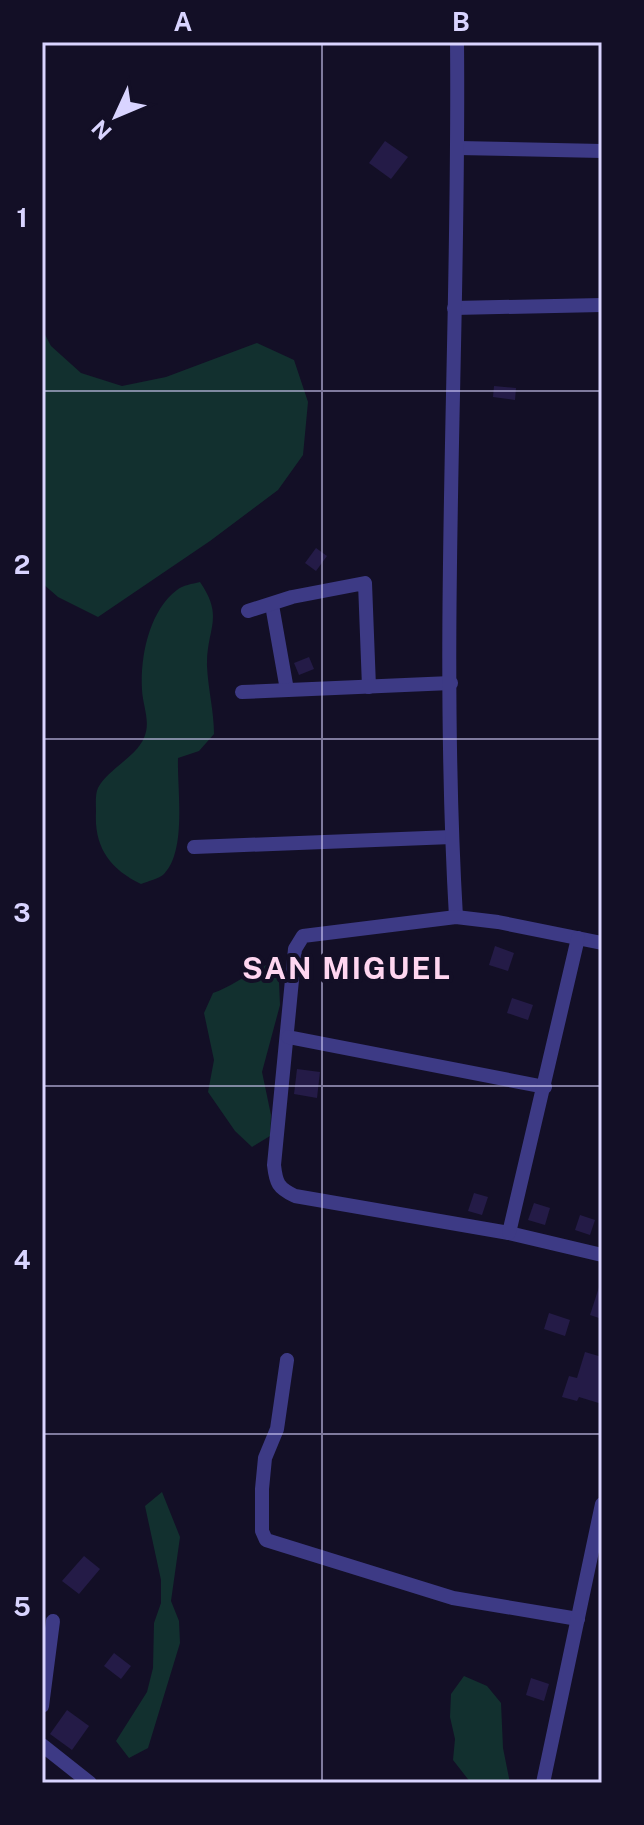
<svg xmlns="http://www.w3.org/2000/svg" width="644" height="1825" font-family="'Public Sans',sans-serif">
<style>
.green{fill:#12302f}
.building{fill:#241b47}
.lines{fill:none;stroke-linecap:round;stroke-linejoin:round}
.minor{stroke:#3d3a85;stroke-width:14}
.grid{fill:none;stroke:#d9d4ff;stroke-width:2;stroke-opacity:0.55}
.labels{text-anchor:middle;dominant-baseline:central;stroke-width:8;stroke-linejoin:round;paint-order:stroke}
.district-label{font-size:30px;font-weight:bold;letter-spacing:2px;fill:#ffd6f0;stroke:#130f26}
.neatline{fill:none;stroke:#d9d4ff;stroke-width:3}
.grid-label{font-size:26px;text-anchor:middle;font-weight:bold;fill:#d9d4ff}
</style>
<rect width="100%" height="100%" fill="#130f26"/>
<!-- green -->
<g class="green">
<polygon points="42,329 51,346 81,373 122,386 166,377 257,343 294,360 308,402 303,455 278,490 210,541 98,617 58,597 42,583"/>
<path d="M200 582C225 618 206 629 207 666 208 689 214 711 214 734L199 751 178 758C177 790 187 850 164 874 159 879 148 881 141 884 110 869 94 847 96 812 96 805 95 794 98 788 108 769 135 758 144 738 151 722 143 707 142 690 140 657 149 611 177 590 183 585 192 584 200 582Z"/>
<path d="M273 962 279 982 280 1005 262 1072 271 1115 270 1136 252 1147 235 1131 208 1092 214 1060 204 1013 213 993C236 985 251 970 273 962Z"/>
<polygon points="162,1492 180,1537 171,1601 179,1621 180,1643 148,1748 129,1758 116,1741 147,1692 153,1668 154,1623 161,1603 161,1580 145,1506"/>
<polygon points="464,1676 487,1686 501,1703 503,1748 510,1783 471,1783 453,1760 455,1739 450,1717 451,1694"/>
</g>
<!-- building -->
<g class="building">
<polygon points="385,141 408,157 391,179 369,163"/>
<polygon points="494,386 516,388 515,400 493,397"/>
<polygon points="316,548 327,556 316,571 305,563"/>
<polygon points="309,657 314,669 299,675 294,663"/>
<polygon points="495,946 514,953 508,971 489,965"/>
<polygon points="512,998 533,1005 528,1020 507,1013"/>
<polygon points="297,1069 320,1072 317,1098 294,1094"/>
<polygon points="474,1193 488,1197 482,1215 468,1211"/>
<polygon points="534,1203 550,1208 545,1225 528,1220"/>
<polygon points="580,1215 595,1220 590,1235 575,1230"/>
<polygon points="600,1284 602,1285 602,1319 590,1315"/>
<polygon points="549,1313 570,1320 565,1336 544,1329"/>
<polygon points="585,1352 602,1357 602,1404 579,1397 577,1401 562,1397 569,1376 577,1378"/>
<polygon points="84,1556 100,1569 79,1594 62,1581"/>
<polygon points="114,1653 131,1666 121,1679 104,1666"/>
<polygon points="531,1678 549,1684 544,1701 526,1695"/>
<polygon points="67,1710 89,1726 72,1750 50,1734"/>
</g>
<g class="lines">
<!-- minor -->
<g class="minor">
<polyline points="458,148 602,151"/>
<polyline points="454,308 602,305"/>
<polyline points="272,605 287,690"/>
<polyline points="248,611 292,597 365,583 369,687"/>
<polyline points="242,692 451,683"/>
<polyline points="194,847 452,837"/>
<path d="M456 917C439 625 460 334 457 42"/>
<path d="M602 943 498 922 456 917 303 936 295 949 274 1165C276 1183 278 1188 295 1196L509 1233 602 1255"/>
<polyline points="288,1037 545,1087"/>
<polyline points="509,1233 578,938"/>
<polyline points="287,1360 277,1429 265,1458 262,1489 262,1531 266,1540 453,1598 578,1619"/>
<polyline points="42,1706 53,1621"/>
<polyline points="42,1745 90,1783"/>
<polyline points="543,1783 602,1504"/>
</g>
</g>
<!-- grid -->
<path class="grid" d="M322 42V1783M42 391H602M42 739H602M42 1086H602M42 1434H602"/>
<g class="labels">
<!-- district labels -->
<g class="district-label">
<text x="347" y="968">SAN MIGUEL</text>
</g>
</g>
<!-- border -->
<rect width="644" height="1825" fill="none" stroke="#130f26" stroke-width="88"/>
<!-- north arrow -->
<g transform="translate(116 116) rotate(226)" stroke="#130f26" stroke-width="6" paint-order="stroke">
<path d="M0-6L14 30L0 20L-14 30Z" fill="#d9d4ff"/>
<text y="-12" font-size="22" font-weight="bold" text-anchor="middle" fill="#d9d4ff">N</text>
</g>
<rect x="44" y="44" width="556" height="1737" class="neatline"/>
<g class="grid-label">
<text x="183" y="31">A</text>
<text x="461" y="31">B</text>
<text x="22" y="227">1</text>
<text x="22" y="574">2</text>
<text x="22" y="922">3</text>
<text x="22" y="1269">4</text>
<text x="22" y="1616">5</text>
</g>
</svg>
